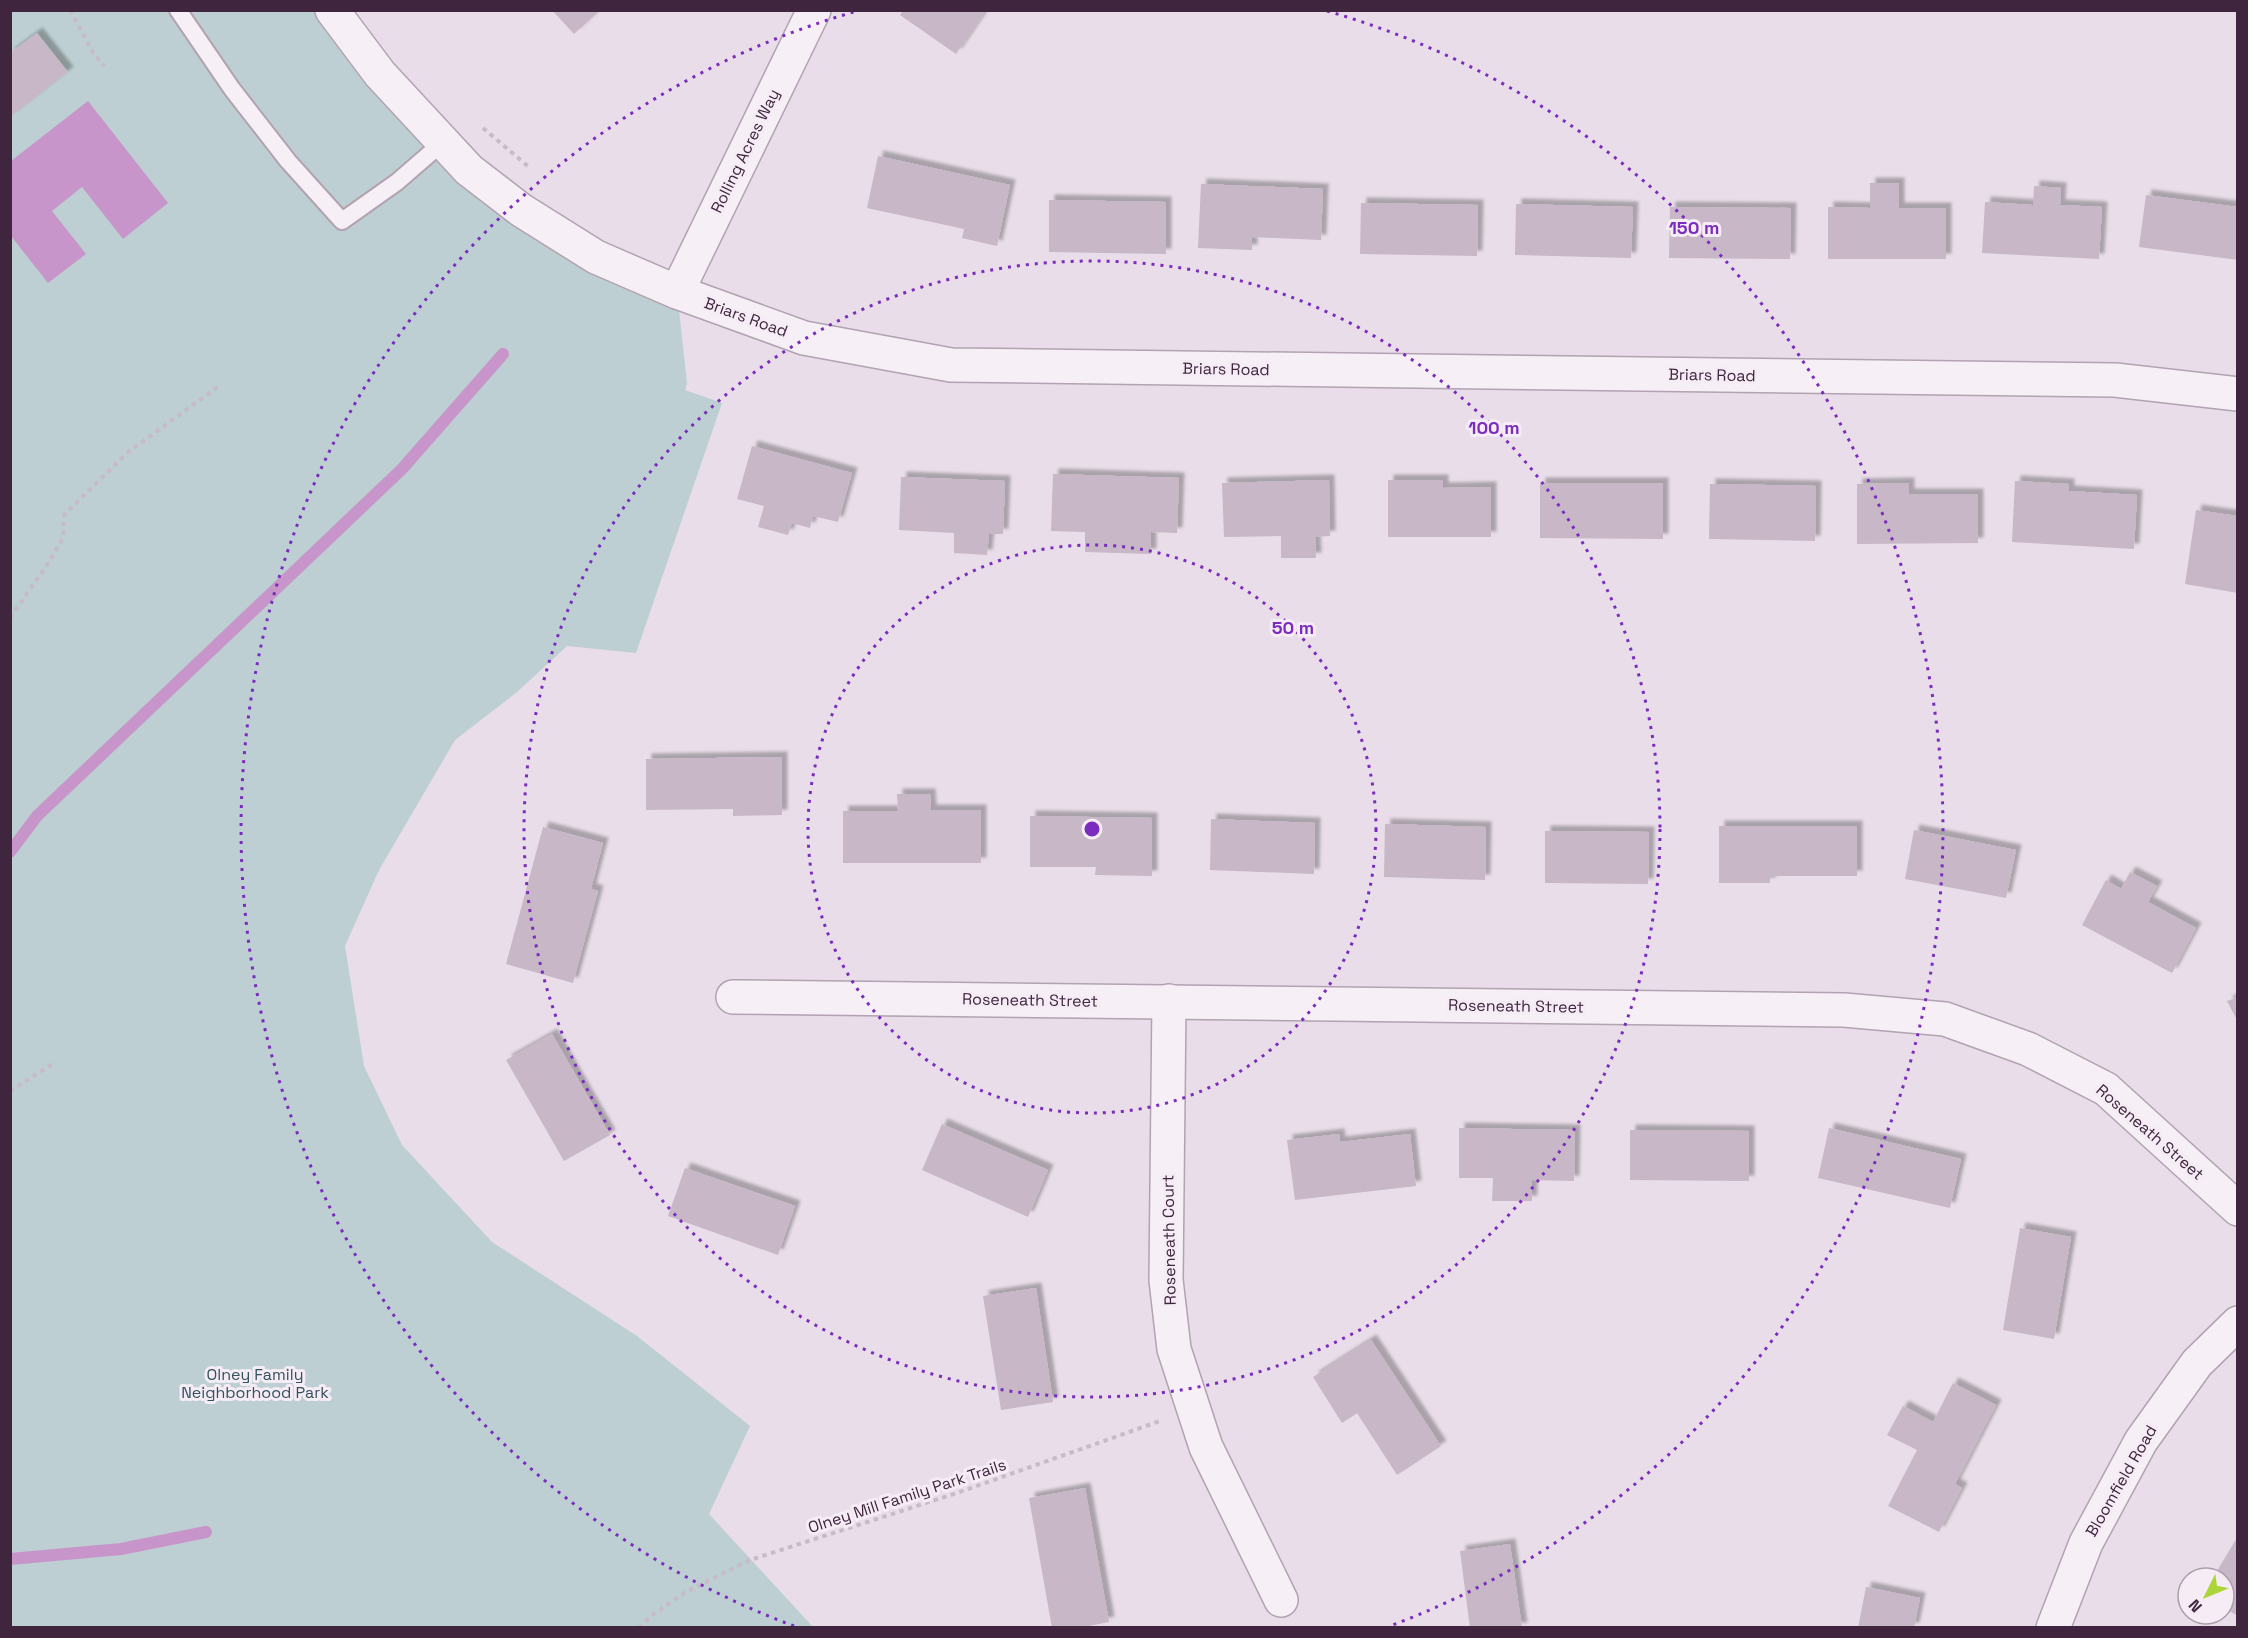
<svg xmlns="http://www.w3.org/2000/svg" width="2248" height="1638" font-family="'Space Grotesk',sans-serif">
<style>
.green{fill:#bdcfd2}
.water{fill:#c795ca}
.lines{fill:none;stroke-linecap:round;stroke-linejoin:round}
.stream{stroke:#c795ca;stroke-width:12}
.building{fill:#c8b7c7;filter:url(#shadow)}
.lane-casing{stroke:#b2a2b2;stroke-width:20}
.street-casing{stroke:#b2a2b2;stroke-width:36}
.path{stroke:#c6bbc6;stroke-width:4;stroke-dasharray:4.5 4.5;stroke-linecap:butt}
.lane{stroke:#f6f0f6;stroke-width:16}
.street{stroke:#f6f0f6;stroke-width:33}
.ring{fill:none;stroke:#7b2cbf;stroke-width:3;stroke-dasharray:3 6}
.labels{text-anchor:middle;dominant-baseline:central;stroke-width:6;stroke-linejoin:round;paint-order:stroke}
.street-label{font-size:16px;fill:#3f263e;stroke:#f5ecf5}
.park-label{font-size:16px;fill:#32525c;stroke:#f5ecf5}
.centre{fill:#7b2cbf;stroke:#f5ecf5;stroke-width:3}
.ring-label{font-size:18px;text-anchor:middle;font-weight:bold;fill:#7b2cbf;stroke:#f5ecf5;stroke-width:6;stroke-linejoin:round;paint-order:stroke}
</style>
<defs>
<filter id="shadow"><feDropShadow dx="5.5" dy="-5.5" stdDeviation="1.5" flood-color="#0004"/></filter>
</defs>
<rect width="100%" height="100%" fill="#e8dde8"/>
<!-- green -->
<polygon class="green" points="11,11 332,11 442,143 677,292 687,383 685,390 722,403 636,653 567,646 517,692 455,740 379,870 345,946 364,1066 402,1145 492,1242 637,1336 750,1426 709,1514 813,1627 11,1628"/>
<!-- water -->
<polygon class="water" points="88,101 168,203 123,239 82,187 52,211 86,254 48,283 11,236 11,161"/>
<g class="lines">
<!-- stream -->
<g class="stream">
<polyline points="10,852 37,816 402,469 503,354"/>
<polyline points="10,1559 121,1549 206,1532"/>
</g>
</g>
<!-- building -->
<g class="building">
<polygon points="552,10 600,10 574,34"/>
<polygon points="904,10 986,10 956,54 900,15"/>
<polygon points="37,33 68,72 10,117 10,53"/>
<polygon points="878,156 1010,185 997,246 962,238 964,229 867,208"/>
<polygon points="1870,183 1899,183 1899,208 1946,208 1946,259 1828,259 1828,207 1870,208"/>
<polygon points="1201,184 1323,189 1321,240 1252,237 1252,250 1198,248"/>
<polygon points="2034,186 2061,188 2060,205 2102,207 2099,259 1982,253 1985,202 2033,205"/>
<polygon points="2146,195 2238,207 2238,260 2139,247"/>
<polygon points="1049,200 1166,202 1166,254 1049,252"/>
<polygon points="1361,203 1478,205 1477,256 1360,254"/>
<polygon points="1516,204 1633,207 1631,258 1515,255"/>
<polygon points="1670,207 1791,208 1790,259 1669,258"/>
<polygon points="752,446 852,473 838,522 813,516 810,528 792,523 788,535 758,527 764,506 737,499"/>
<polygon points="1053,474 1179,478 1177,533 1151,532 1151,554 1085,552 1085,532 1051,531"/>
<polygon points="901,477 1005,481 1003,534 989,534 987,555 954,553 954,533 899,530"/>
<polygon points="1329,480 1330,536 1315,537 1316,558 1281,558 1281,536 1224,537 1222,483"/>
<polygon points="1388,480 1443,480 1443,488 1491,487 1491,537 1388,537"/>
<polygon points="2015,481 2069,484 2069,491 2137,495 2134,549 2012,542"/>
<polygon points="1540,483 1663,483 1663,539 1540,538"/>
<polygon points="1909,483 1909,494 1978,494 1978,543 1857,544 1857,484"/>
<polygon points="1710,484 1816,486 1815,541 1709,539"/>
<polygon points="2196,510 2238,516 2238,593 2185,584"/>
<polygon points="782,757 782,815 733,816 733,809 646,810 646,759"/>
<polygon points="897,794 930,794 931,810 981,810 981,863 843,863 843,811 898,811"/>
<polygon points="1030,816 1152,818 1152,876 1095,875 1096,867 1030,867"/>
<polygon points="1211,819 1315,823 1314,874 1210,870"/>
<polygon points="1385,824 1486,827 1485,880 1384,877"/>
<polygon points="1719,826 1857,826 1857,876 1770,876 1770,883 1719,883"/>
<polygon points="543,827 603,843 591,889 598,891 573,983 506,964"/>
<polygon points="1914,830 2016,850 2006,898 1905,879"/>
<polygon points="1545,831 1649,832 1648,884 1545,883"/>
<polygon points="2130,872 2157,886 2148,902 2196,928 2172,973 2082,925 2106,880 2121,889"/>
<polygon points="2238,997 2238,1022 2227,1001"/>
<polygon points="552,1034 610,1135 564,1161 506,1060"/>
<polygon points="942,1124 1048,1170 1028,1217 922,1170"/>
<polygon points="1459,1128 1575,1130 1574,1181 1532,1180 1532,1201 1492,1201 1493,1178 1459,1178"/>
<polygon points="1829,1128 1961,1159 1950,1208 1818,1178"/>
<polygon points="1630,1130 1749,1131 1749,1181 1630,1180"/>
<polygon points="1339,1134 1340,1142 1410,1134 1416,1186 1295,1200 1287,1140"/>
<polygon points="685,1168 795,1206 778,1255 668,1216"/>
<polygon points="2020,1228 2071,1237 2054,1339 2003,1330"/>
<polygon points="1036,1288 1053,1402 1001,1410 983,1296"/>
<polygon points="1371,1340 1441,1446 1397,1475 1357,1413 1342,1423 1313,1377"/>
<polygon points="1953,1383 1996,1405 1955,1484 1962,1488 1939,1532 1888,1506 1917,1450 1887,1435 1903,1406 1933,1422"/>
<polygon points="1085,1488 1109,1622 1079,1628 1052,1628 1029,1498"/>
<polygon points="2238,1536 2238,1616 2224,1608 2224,1578 2213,1578"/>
<polygon points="1510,1544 1522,1628 1470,1628 1460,1551"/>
<polygon points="1866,1587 1920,1598 1914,1628 1858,1628"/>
</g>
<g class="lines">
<defs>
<polyline id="lane" points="178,10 232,89 288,161 342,221 397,182 442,143"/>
<g id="street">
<polyline points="332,10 380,74 469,170 521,210 596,257 677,292 804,338 951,365 2115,380 2238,394"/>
<polyline points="677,292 814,10"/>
<polyline points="733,997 1844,1010 1945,1019 2028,1049 2106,1089 2238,1209"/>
<polyline points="1169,1001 1166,1280 1174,1349 1206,1447 1281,1600"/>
<polyline points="2053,1628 2086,1543 2141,1441 2197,1363 2238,1323"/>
</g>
</defs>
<!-- lane casing -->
<use href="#lane" class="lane-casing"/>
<!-- street casing -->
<use href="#street" class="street-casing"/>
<!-- path -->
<g class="path">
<polyline points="70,10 94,54 104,66"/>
<polyline points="10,11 12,10"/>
<polyline points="483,128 530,168"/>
<polyline points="10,618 49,562 63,538 64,515 127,453 219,386"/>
<polyline points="10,1091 54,1063"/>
<polyline points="639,1628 651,1616 684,1593 750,1560 957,1493 1160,1421"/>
</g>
<!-- lane -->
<use href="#lane" class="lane"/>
<!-- street -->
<use href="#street" class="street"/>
</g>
<!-- distance rings -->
<g class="ring">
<circle cx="1092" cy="829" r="284"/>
<circle cx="1092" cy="829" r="568"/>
<path d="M794 1626A851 851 0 0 1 857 11M1327 11A851 851 0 0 1 1390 1626"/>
</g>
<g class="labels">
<!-- street labels -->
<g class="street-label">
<text transform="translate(745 151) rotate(-64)">Rolling Acres Way</text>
<text transform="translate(746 317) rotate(20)">Briars Road</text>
<text transform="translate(1226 369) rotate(1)">Briars Road</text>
<text transform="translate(1712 375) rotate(1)">Briars Road</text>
<text transform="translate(1030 1000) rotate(1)">Roseneath Street</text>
<text transform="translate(1516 1006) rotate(1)">Roseneath Street</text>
<text transform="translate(2150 1132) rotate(41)">Roseneath Street</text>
<text transform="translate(1169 1240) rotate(-91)">Roseneath Court</text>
<text transform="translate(2121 1481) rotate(-60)">Bloomfield Road</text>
<text transform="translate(907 1496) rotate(-18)">Olney Mill Family Park Trails</text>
</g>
<!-- park labels -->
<g class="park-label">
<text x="255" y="1374">Olney Family<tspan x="255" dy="18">Neighborhood Park</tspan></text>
</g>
</g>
<circle cx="1092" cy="829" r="9" class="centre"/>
<g class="ring-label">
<text x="1694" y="234">150 m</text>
<text x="1494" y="434">100 m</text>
<text x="1293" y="634">50 m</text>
</g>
<!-- border -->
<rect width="2248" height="1638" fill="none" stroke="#3f263e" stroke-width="24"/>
<!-- north arrow -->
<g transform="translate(2206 1596) rotate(227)"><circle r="28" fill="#f5ecf5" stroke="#ac9dac" stroke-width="1.5"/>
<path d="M0-4.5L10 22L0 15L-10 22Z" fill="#acd539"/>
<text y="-9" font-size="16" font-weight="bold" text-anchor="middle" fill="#3f263e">N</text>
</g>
</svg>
